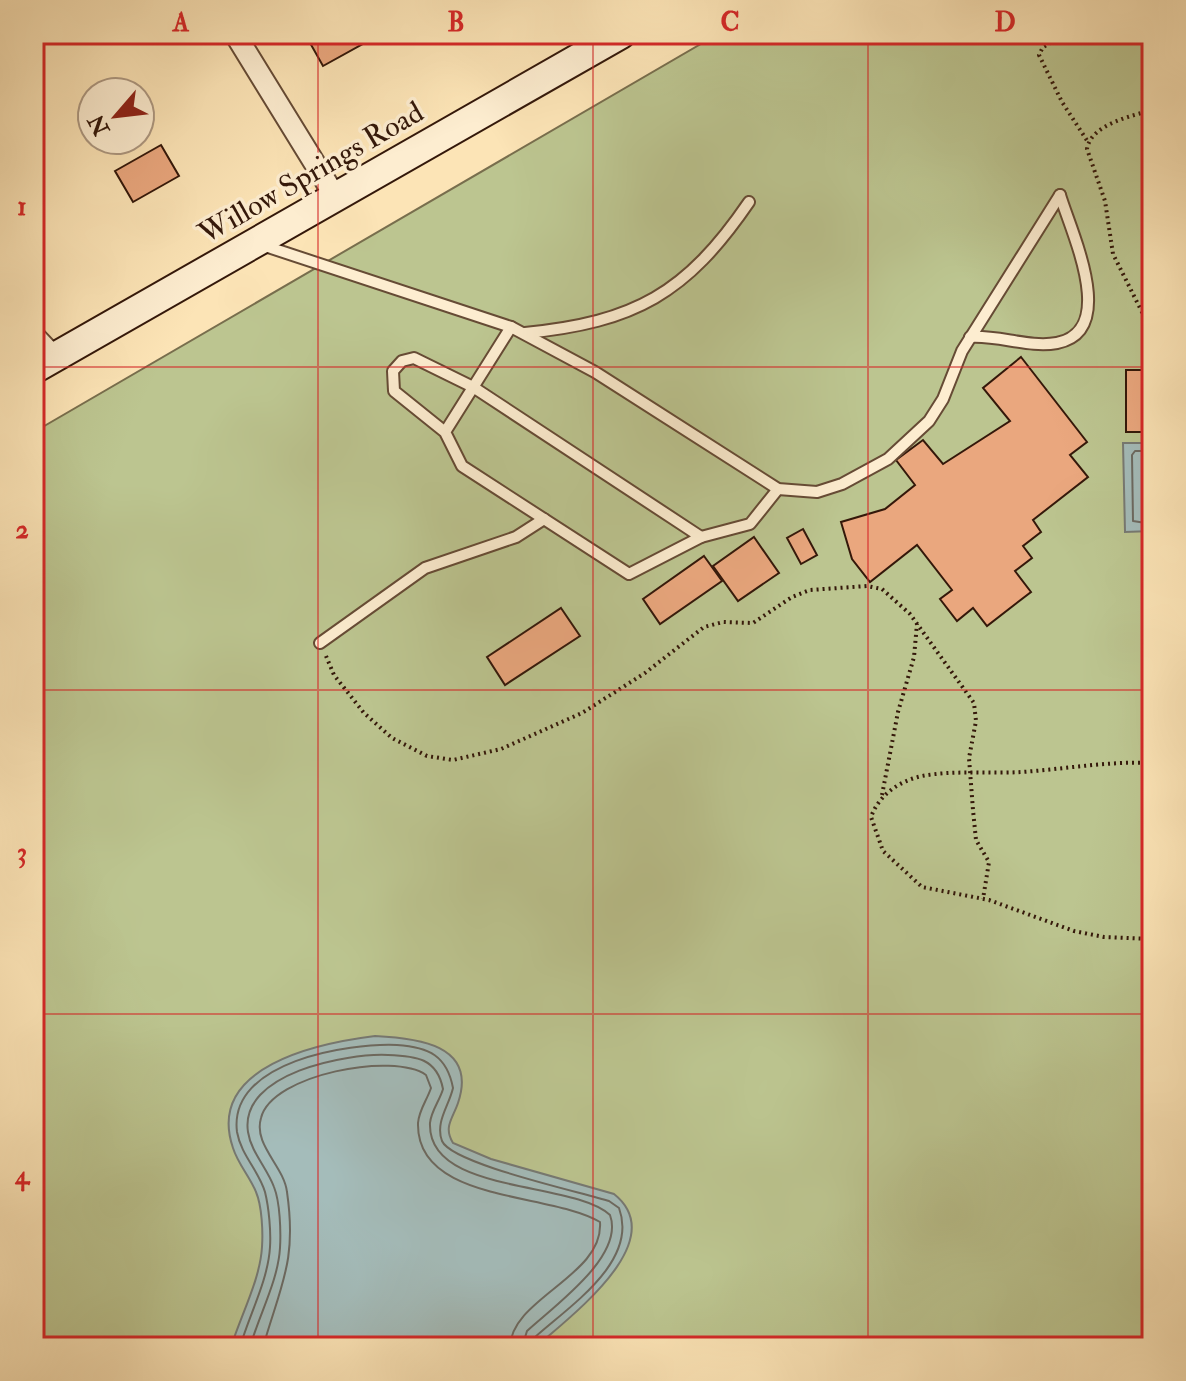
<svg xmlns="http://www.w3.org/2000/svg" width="1186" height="1381" font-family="'IM FELL Double Pica',serif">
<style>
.green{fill:#bcc590;stroke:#786e4d;stroke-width:2}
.water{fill:#a4bcba;stroke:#777a74;stroke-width:2}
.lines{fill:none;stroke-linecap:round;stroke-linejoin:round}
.shore{stroke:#6c6a62;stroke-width:2}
.building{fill:#eaa77e;stroke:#34180a;stroke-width:2}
.service-casing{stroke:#664b35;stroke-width:14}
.minor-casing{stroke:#664b35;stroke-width:24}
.secondary-casing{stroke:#34180a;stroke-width:32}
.path{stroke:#34180a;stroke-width:4;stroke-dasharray:2 4;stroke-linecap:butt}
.service{stroke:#fdedd0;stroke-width:10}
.minor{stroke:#fdedd0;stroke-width:20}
.secondary{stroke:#fdedd0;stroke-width:28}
.grid{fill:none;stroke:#d62828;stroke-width:2;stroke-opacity:0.55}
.labels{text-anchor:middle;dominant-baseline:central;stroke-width:7;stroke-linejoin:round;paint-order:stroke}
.street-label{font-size:30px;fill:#34180a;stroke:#fdedd0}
.neatline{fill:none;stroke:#d62828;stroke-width:3}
.grid-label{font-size:26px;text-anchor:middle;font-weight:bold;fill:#d62828}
</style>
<rect width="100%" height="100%" fill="#fce4b6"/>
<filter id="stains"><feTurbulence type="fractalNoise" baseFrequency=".0025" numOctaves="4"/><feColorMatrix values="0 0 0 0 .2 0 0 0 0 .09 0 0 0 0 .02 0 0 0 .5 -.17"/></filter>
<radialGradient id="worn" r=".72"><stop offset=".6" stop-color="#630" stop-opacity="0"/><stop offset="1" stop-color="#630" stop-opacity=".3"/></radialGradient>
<!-- green -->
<polygon class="green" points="718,34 1152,34 1152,1347 34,1347 34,432"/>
<!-- water -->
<g class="water">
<polygon points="1123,443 1152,443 1152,531 1125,532"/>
<path d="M375 1036C416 1038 478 1044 458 1103 453 1118 443 1127 453 1143L491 1159 614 1194C673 1241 569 1317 536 1347H231C241 1315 260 1280 262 1247 263 1232 262 1206 256 1192 250 1177 238 1164 233 1148 205 1066 319 1043 375 1036Z"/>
</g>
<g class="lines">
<!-- shore -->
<g class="shore">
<polyline points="1152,451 1135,451 1132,455 1133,521 1152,524"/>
<path d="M240 1347C249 1315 268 1281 270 1247 271 1232 269 1208 265 1192 259 1171 241 1155 237 1132 228 1061 349 1043 397 1045 429 1047 447 1056 453 1088 449 1106 435 1122 442 1141 452 1164 581 1192 609 1201L619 1208C639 1262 568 1307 534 1338L532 1347"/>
<path d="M250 1347C259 1315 278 1281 280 1248 281 1231 280 1202 274 1187 267 1168 251 1152 248 1132 239 1073 347 1053 388 1055 416 1056 437 1058 443 1089 440 1100 431 1111 430 1123 427 1195 572 1180 610 1215 625 1256 554 1306 527 1331L522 1347"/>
<path d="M263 1347C281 1284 297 1261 287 1192 284 1166 253 1145 261 1118 272 1074 394 1052 426 1075L431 1088C427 1100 419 1110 418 1123 416 1203 550 1192 600 1222 604 1276 511 1298 510 1347"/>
</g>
</g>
<!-- building -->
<g class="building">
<polygon points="305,34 364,34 368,41 323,66"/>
<polygon points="161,145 179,176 133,202 115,171"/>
<polygon points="1021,357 1087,442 1070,455 1088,477 1033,520 1041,532 1023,546 1032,558 1015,571 1031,592 987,626 973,608 957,621 940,599 952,590 917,545 870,582 852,559 841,522 885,509 915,485 896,460 923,440 943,464 1010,421 983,388"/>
<rect x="1126" y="370" width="26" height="62"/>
<polygon points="803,529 817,555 801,564 787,538"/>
<polygon points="754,537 779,573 738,601 713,566"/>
<polygon points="704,556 722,581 660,624 643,599"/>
<polygon points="561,608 580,636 505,685 487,657"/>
</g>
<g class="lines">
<defs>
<g id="service">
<polyline points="262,245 511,327 595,372 778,489 817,492 842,484 888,459 929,421 943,399 962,351 1060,195"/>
<path d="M525 333C635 322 686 294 749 202"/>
<path d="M970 337C999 335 1029 348 1057 343 1119 331 1071 232 1060 195"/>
<polyline points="445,432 394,391 393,371 402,361 414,358 473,387 701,537 629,574 462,466 445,432 511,327"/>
<polyline points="701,537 750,524 778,489"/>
<polyline points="320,643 425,568 516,537 544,519"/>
</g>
<g id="minor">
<polyline points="235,34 336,198"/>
<polyline points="34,336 54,357"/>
</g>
<polyline id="secondary" points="34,369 621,34"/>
</defs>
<!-- service casing -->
<use href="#service" class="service-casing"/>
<!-- minor casing -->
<use href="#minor" class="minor-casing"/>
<!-- secondary casing -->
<use href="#secondary" class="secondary-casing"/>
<!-- path -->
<g class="path">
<polyline points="1067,34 1043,47 1039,55 1062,102 1088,142"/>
<path d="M1152 110C1132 116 1091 124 1087 149L1105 201 1113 254 1152 332"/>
<polyline points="326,656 334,675 364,713 392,738 427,756 453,760 501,749 582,713 645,673 704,627 723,622 753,623 792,597 810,590 867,586 882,589 910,614 974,703 976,721 969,758 973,810 976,840 989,862 983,899"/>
<path d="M1152 763C1108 761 1065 769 1022 772 990 774 953 770 922 776 899 781 879 795 871 817L883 851 922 887 989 900 1074 931 1104 937 1152 939"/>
<polyline points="882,795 898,712 914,657 917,624"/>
</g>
<!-- service -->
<use href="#service" class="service"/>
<!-- minor -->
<use href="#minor" class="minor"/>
<!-- secondary -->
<use href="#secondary" class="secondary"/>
</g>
<!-- grid -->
<path class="grid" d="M318 34V1347M593 34V1347M868 34V1347M34 367H1152M34 690H1152M34 1014H1152"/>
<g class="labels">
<!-- street labels -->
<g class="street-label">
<text transform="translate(311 173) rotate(-30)">Willow Springs Road</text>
</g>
</g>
<!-- margin -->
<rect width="1186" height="1381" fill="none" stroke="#fce4b6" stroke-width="88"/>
<!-- north arrow -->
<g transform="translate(116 116) rotate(242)"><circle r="38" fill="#fdedd0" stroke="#ad9881" stroke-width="2"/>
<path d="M0-6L14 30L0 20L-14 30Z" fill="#8f2418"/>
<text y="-12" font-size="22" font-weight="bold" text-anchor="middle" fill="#34180a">N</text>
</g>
<rect x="44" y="44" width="1098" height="1293" class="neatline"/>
<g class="grid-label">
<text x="181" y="31">A</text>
<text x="456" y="31">B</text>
<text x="730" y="31">C</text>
<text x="1005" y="31">D</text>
<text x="22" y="215">1</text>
<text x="22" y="538">2</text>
<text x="22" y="861">3</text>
<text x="22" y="1184">4</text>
</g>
<rect width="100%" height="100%" filter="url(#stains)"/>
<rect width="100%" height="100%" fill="url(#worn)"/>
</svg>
